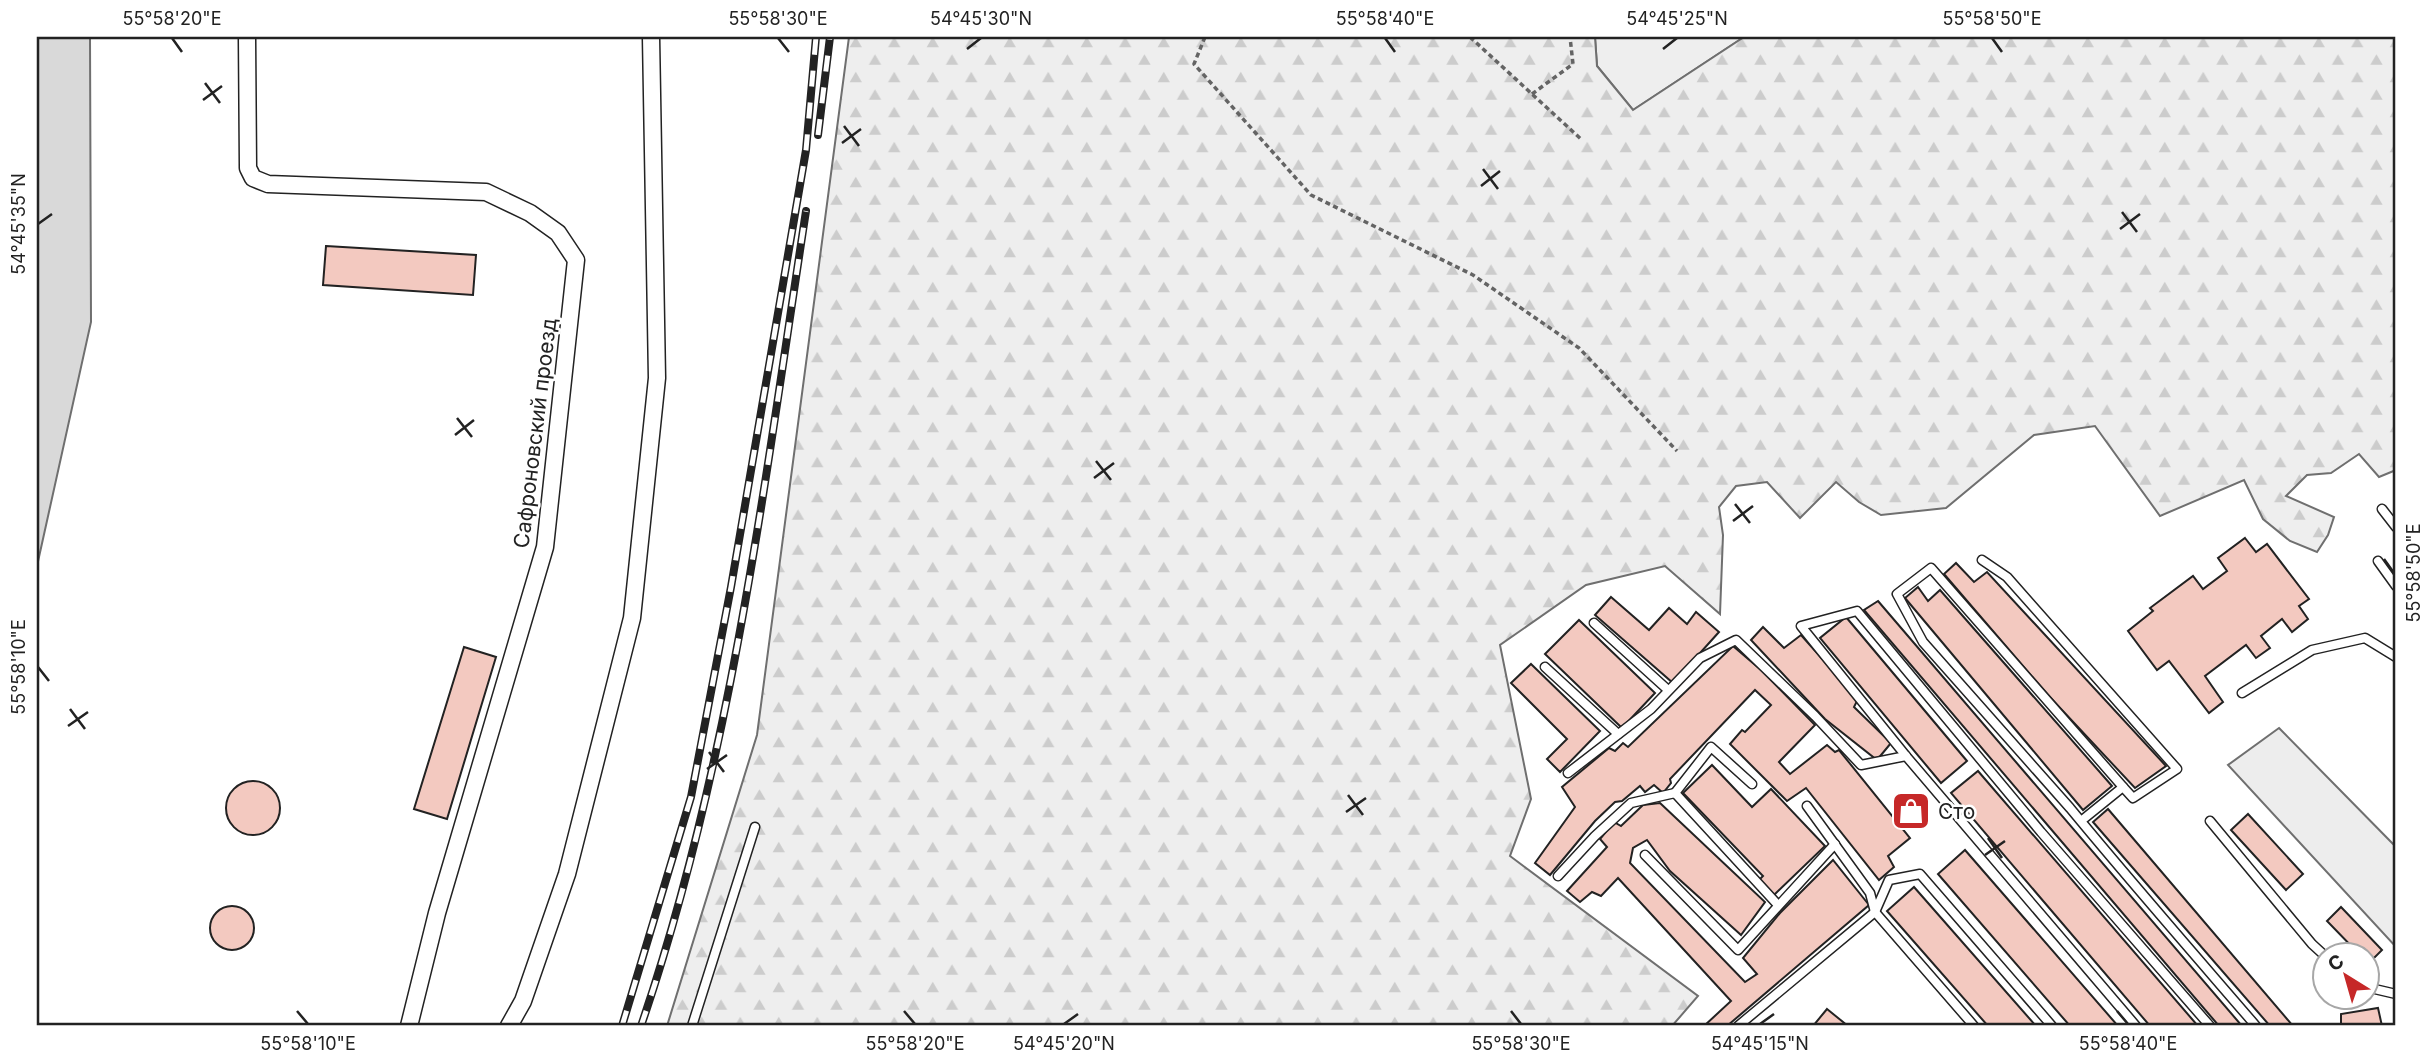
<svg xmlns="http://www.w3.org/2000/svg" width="2433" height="1063" font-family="Inter,sans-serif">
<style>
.grass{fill:#eee;stroke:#6f6f6f;stroke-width:2}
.forest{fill:url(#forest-firs);stroke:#6f6f6f;stroke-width:2}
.parking{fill:#ededed;stroke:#6f6f6f;stroke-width:2}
.water{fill:#d9d9d9;stroke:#6f6f6f;stroke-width:2}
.building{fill:#f3c9c0;stroke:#222;stroke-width:2}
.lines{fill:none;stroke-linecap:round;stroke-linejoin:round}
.lane-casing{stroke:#222;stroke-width:11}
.street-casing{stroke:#222;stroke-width:19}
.path{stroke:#646464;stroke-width:3.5;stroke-dasharray:5 3.5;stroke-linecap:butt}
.lane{stroke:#fff;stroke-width:8}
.street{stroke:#fff;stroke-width:16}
.rail-casing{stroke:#222;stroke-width:8}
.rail{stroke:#fff;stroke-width:5;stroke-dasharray:16;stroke-linecap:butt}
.ticks{fill:none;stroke:#222;stroke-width:2.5}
.labels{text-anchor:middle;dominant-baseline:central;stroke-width:5;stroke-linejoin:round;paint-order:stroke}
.street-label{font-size:21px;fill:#222;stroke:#fff}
.poi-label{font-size:21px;fill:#222;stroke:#fff;text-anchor:start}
.neatline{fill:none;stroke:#222;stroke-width:2.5}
.ticks-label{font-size:18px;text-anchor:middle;fill:#222}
</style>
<defs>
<pattern id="forest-firs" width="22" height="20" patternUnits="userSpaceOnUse" patternTransform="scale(1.75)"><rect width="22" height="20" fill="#eee"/><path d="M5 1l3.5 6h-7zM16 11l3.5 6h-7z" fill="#ccc"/></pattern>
</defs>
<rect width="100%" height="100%" fill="#fff"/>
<!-- grass -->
<polygon class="grass" points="1595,37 1744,37 1633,110 1597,66"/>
<!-- forest -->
<polygon class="forest" points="849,37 1595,37 1597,66 1633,110 1744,37 2396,37 2396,470 2379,477 2359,454 2331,473 2307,475 2286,496 2334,517 2328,535 2317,552 2290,541 2263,519 2244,480 2160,516 2095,426 2034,435 1946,508 1881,515 1859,502 1836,482 1800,518 1767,482 1736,486 1719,507 1723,535 1720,614 1665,566 1586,585 1500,645 1531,799 1510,856 1698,996 1672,1026 667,1026 757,735"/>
<!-- parking -->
<polygon class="parking" points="2279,728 2396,847 2396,947 2228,765"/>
<!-- water -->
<polygon class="water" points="37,37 90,37 91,322 37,566"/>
<!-- building -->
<g class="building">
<polygon points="326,246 476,255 473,295 323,285"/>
<polygon points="2245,538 2256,552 2267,544 2309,599 2299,606 2308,619 2292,632 2282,619 2261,636 2270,648 2256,658 2246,645 2205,676 2223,702 2209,713 2169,661 2157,670 2128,631 2153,611 2150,608 2193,576 2203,589 2227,571 2218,558"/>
<polygon points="1956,563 1974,582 1987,572 2166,766 2135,788 2047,694 1944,574"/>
<polygon points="1918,587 1928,601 1940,590 2112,786 2083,810 1905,598"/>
<polygon points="1611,597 1649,630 1669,608 1687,624 1696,612 1719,632 1673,683 1595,615"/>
<polygon points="1878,601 2242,1026 2219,1026 1864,610"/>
<polygon points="1846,617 1967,761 1941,783 1820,638"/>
<polygon points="1579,620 1655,693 1622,728 1545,654"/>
<polygon points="1763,627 1784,648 1801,635 1858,699 1854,707 1891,743 1877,760 1825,719 1751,640"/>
<polygon points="1733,646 1761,670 1815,725 1779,762 1790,774 1827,745 1835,752 1839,750 1910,838 1888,856 1894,867 1879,880 1806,788 1787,801 1730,744 1742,730 1745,732 1771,705 1755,690 1670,779 1671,783 1663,793 1654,785 1645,792 1640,786 1622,801 1615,802 1595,821 1550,875 1535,863 1575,807 1562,787 1609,748 1615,751 1623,743 1628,747"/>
<polygon points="464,647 496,657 447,819 414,809"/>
<polygon points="1531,664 1600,731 1560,772 1547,759 1567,739 1511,683"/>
<polygon points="1712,765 1752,807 1771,789 1825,846 1774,895 1759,880 1763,876 1683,793"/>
<polygon points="1978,771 2198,1026 2150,1026 1951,793"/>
<circle cx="253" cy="808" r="27"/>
<polygon points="1660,803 1765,902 1741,935 1670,871 1647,840 1633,848 1630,863 1745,982 1757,974 1743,958 1780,913 1833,860 1869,905 1727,1026 1704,1026 1731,1001 1618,878 1601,896 1592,892 1580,902 1567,891 1607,847 1600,839 1614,822 1621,826 1643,805"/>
<polygon points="2108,809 2293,1026 2270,1026 2093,822"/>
<polygon points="2248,814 2303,874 2286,890 2231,830"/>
<polygon points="1965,850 2118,1026 2070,1026 1938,874"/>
<polygon points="1914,887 2036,1026 1988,1026 1887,911"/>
<circle cx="232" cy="928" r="22"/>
<polygon points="2341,907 2382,950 2368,964 2366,954 2359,954 2327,921"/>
<polygon points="2378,1008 2382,1026 2341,1026 2341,1014"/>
<polygon points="1827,1009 1848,1026 1813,1026"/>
</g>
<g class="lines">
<defs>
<g id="lane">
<polyline points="2382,509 2396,527"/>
<polyline points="1982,560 2007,577 2177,769 2133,798 2123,787"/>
<polyline points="2378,561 2396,586"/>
<polyline points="1594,623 1668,690"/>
<polyline points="1545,667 1618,734"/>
<polyline points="2242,693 2312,650 2365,638 2396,657"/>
<polyline points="1568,773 1651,709 1700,658 1736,640 1815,716 1861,765 1906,756"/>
<polyline points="1675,793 1711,747 1752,784"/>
<polyline points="1807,806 1870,893 1875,912 1974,1026"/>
<path d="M2081 821 2123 787 1931 568 1897 594 1923 642 2070 808C2131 882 2194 954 2256 1026"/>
<polyline points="2210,821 2312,944 2324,955"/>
<polyline points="1645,855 1738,950 1835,844"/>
<polyline points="1558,876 1595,836 1631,803 1675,793 1778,905"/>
<polyline points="2366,987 2396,994"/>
<polyline points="692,1026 755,827"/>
<polyline points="1738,1026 1875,912 1889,880 1920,874 2052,1026"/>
<polyline points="2136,1026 1906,756 1801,626 1857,611 2041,832 2210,1026"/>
</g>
<g id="street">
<polyline points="247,37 248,168 253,178 268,184 486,192 530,213 558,233 576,260 545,547 437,913 409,1026"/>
<polyline points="509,1026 523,1001 567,874 632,618 657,378 651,37"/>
</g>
</defs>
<!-- lane casing -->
<use href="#lane" class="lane-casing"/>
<!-- street casing -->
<use href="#street" class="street-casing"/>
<!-- path -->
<g class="path">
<polyline points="1205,37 1194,64 1311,195 1473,275 1579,348 1677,451"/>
<polyline points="1470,37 1582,140"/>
<polyline points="1532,94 1573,64 1570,37"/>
</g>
<!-- lane -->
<use href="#lane" class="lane"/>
<!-- street -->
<use href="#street" class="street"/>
<defs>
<g id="rail">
<polyline points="818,135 830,37"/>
<polyline points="622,1026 691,797 731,587 806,150 816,37"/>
<path d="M641 1026C731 763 764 485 806 211"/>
</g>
</defs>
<!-- rail casing -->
<use href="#rail" class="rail-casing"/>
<!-- rail -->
<use href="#rail" class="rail"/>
</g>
<!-- ticks -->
<path class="ticks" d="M172 38 182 52M778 38 789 52M1385 38 1395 52M1992 38 2002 52M967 49 981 38M1663 49 1677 38M205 83 220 103M203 100 222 86M844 126 859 146M842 143 861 129M1483 169 1498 189M1481 186 1500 171M2122 212 2137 232M38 224 52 214M2120 229 2140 214M457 418 472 437M455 435 474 420M1096 461 1111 480M1094 478 1114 463M1735 504 1750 523M1733 521 1753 506M2384 559 2394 573M38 667 49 681M70 709 85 729M68 726 88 712M709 752 724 772M707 769 727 755M1348 795 1363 815M1346 812 1366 798M1988 838 2002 858M1985 855 2005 841M297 1011 308 1024M904 1011 915 1024M1511 1011 1521 1024M2117 1011 2128 1024M1064 1024 1078 1014M1760 1024 1774 1014"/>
<!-- icons -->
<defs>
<symbol id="shop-square" viewBox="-11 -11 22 22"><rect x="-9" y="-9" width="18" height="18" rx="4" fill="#c62828" stroke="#fff"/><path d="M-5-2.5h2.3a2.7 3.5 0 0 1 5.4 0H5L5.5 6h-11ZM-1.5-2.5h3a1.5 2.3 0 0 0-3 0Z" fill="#fff"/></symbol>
</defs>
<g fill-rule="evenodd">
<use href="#shop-square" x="1889" y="789" width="44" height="44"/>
</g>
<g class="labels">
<!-- street labels -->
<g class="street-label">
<text transform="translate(535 433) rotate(-83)">Сафроновский проезд</text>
</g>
<!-- poi labels -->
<g class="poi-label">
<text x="1938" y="811">Сто</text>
</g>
</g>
<!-- border -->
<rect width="2433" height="1063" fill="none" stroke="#ffffff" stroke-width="77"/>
<!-- north arrow -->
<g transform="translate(2346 976) rotate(323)"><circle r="33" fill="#ffffff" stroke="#a7a7a7" stroke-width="2"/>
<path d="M0-5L12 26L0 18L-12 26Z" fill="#c62828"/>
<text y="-10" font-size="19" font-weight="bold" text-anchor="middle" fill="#222222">С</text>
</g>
<rect x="38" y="38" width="2356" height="986" class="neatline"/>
<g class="ticks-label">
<text x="172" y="25">55°58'20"E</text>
<text x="778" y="25">55°58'30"E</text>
<text x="981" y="25">54°45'30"N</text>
<text x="1385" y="25">55°58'40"E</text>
<text x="1677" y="25">54°45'25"N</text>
<text x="1992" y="25">55°58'50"E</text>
<text transform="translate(19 224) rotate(-90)" y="6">54°45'35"N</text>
<text transform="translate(2414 573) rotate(-90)" y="6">55°58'50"E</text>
<text transform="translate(19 667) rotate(-90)" y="6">55°58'10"E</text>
<text x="308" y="1050">55°58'10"E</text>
<text x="915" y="1050">55°58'20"E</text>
<text x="1064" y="1050">54°45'20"N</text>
<text x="1521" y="1050">55°58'30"E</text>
<text x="1760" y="1050">54°45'15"N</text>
<text x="2128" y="1050">55°58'40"E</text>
</g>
</svg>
